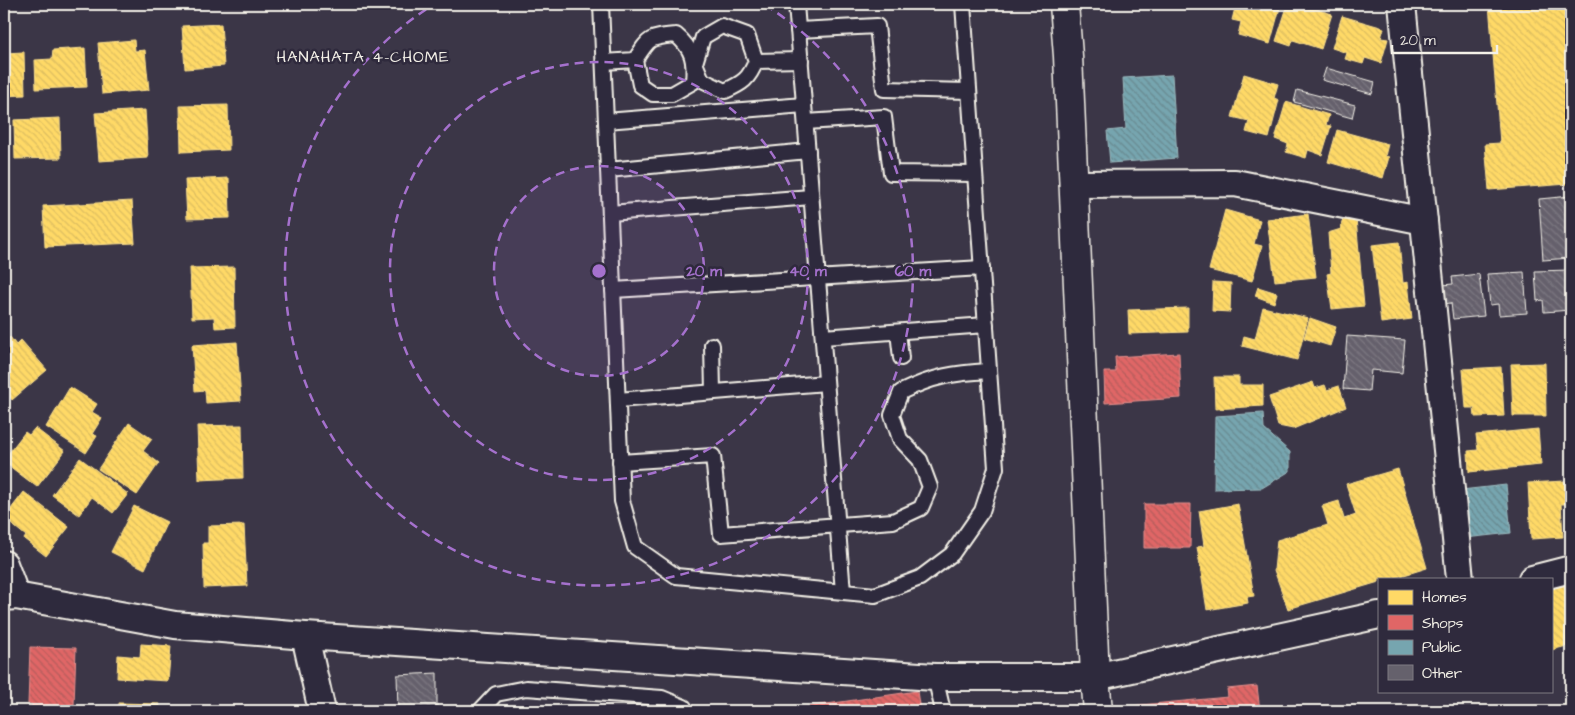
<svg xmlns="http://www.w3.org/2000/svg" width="1575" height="715" font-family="'Architects Daughter',sans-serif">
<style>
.homes{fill:url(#homes-back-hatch);stroke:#fce08d}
.shops{fill:url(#shops-back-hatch);stroke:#e6908d}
.public{fill:url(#public-back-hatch);stroke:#9cbcc0}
.building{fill:url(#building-back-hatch);stroke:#f4f1e8}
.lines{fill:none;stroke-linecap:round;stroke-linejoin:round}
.service-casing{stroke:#f4f1e8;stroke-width:18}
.minor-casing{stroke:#f4f1e8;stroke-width:30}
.tertiary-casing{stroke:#f4f1e8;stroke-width:31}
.service{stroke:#2f2a3d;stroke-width:14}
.minor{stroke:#2f2a3d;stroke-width:26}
.tertiary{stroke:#2f2a3d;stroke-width:28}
.ring{fill:none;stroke:#a571cd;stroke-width:2.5;stroke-dasharray:9 6}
.labels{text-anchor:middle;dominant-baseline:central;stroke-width:5;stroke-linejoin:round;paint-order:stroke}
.neighbourhood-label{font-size:16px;letter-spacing:1px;fill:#f4f1e8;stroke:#2f2a3d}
.centre{fill:#a571cd;stroke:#2f2a3d;stroke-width:2.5}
.ring-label{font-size:15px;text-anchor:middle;font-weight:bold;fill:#a571cd;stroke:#2f2a3d;stroke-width:5;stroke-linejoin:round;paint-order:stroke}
</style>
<defs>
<pattern id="homes-back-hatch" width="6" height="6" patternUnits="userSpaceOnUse" patternTransform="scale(1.25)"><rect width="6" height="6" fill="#ffd966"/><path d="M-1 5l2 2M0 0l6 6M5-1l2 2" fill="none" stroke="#dbbc60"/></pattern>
<pattern id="shops-back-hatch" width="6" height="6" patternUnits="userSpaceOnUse" patternTransform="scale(1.25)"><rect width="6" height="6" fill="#e06666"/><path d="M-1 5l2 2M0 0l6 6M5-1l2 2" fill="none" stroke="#b35d5c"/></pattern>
<pattern id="public-back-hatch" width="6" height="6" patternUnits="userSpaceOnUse" patternTransform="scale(1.25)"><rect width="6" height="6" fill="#76a5af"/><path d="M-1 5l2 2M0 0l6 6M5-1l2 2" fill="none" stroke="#688990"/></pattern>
<pattern id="building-back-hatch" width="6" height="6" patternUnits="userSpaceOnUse" patternTransform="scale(1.25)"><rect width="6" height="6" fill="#65616c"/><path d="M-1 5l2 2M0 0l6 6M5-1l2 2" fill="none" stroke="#7c7881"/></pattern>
</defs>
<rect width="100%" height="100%" fill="#3b3647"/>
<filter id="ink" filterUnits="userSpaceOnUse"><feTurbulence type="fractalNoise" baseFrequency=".02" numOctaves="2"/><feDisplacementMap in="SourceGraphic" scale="10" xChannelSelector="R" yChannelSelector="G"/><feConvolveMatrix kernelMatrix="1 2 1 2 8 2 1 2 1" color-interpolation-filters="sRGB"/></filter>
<g filter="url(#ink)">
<!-- homes -->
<g class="homes">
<polygon points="1236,4 1281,4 1270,44 1238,35 1241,22 1232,20"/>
<polygon points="1288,4 1300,4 1332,14 1321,49 1293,40 1291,46 1276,41"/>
<polygon points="1489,4 1567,4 1568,17 1564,17 1571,106 1571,176 1567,176 1568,184 1489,190 1485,144 1500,143"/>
<polygon points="1342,16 1384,28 1381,38 1388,39 1381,63 1365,58 1363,64 1345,59 1347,53 1332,48"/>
<polygon points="221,24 224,66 185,69 182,26"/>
<polygon points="134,40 135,51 145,50 149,90 102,94 98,43"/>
<polygon points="85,48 87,87 36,89 35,60 52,59 53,50"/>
<polygon points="24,52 25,95 4,96 4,53"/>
<polygon points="1244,74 1278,84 1274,98 1279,100 1269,138 1246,132 1249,121 1232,117"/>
<polygon points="1286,102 1329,115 1326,125 1331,126 1322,155 1308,150 1306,158 1286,152 1288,144 1275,139"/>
<polygon points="228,105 229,150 181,152 180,106"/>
<polygon points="145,110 148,158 99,161 95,113"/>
<polygon points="60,118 61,158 15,159 14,120"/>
<polygon points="1337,130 1388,144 1385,156 1389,157 1383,178 1328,162"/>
<polygon points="229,178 230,218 187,219 185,180"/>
<polygon points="132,201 135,243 45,247 43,206"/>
<polygon points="1225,210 1260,220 1254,244 1262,246 1252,281 1209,270"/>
<polygon points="1308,214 1316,277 1275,281 1267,219"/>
<polygon points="1356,219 1364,306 1332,309 1327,274 1331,273 1328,233 1341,229 1342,221"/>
<polygon points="1399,242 1403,283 1408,282 1412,319 1381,323 1372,245"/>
<polygon points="234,267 235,327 215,328 214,317 192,318 190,268"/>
<polygon points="1213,282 1231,283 1230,312 1212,311"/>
<polygon points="1258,287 1277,293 1274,303 1255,296"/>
<polygon points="1263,307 1308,318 1297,360 1242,346 1244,336 1255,339"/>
<polygon points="1188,308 1188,332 1129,334 1128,310"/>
<polygon points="1310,318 1336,327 1330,346 1304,338"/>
<polygon points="10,337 16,345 21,340 47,370 12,400 4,390 4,343"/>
<polygon points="237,342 241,401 206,403 205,390 195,391 192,345"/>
<polygon points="1545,363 1546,416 1513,416 1511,364"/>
<polygon points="1501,367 1504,416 1475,417 1474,408 1466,408 1463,369"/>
<polygon points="1214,377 1239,377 1239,385 1263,385 1263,406 1215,409"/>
<polygon points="1313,382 1315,388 1325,385 1327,390 1339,386 1346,407 1293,429 1278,426 1269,397"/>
<polygon points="70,387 97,404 92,412 102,418 92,434 97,436 86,453 46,427"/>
<polygon points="129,423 152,439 143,451 159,463 137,495 98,469"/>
<polygon points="242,425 243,478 199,480 197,426"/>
<polygon points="35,428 65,451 37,487 4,462 4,459 25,432 29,435"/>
<polygon points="1538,429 1541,465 1469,472 1468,451 1478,450 1476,435"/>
<polygon points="80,458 128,494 113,513 92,497 79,515 52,495"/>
<polygon points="1398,469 1427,568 1391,579 1379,579 1379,582 1288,609 1274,570 1277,540 1328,525 1322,506 1339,501 1344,519 1356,515 1346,484"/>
<polygon points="1571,478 1571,514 1567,479"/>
<polygon points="1565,481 1567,504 1561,504 1563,537 1531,539 1528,483"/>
<polygon points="24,492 69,527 46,556 24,539 26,536 4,518"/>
<polygon points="1238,504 1254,596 1247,597 1248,603 1207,610 1197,547 1204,546 1199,511"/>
<polygon points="134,506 167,522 145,569 111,552"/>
<polygon points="244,525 247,586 204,588 203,543 208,543 208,526"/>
<polygon points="1567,584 1571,585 1571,645 1551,650 1551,590 1558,586"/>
<polygon points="141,644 171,646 168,681 117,678 118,655 140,657"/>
<polygon points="119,703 160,704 159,711 119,711"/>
</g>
<!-- shops -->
<g class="shops">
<polygon points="1179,353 1181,398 1105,403 1104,372 1116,372 1115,357"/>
<polygon points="1144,504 1191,504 1190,548 1144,548"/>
<polygon points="30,647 76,648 74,705 70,705 70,711 32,711 32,704 28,704"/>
<polygon points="1257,686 1260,711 1130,711 1130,706 1228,697 1227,689"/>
<polygon points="917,691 920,711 778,711"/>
</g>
<!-- public -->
<g class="public">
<polygon points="1172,75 1177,158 1110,163 1107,131 1126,129 1123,78"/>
<polygon points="1263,413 1264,429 1290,452 1290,471 1262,488 1214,489 1215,416"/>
<polygon points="1506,485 1511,533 1465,538 1461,490"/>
</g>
<!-- building -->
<g class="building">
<polygon points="1326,68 1375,82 1372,94 1322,80"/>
<polygon points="1297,90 1355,105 1352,118 1294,102"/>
<polygon points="1571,196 1571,258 1543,260 1539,199"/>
<polygon points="1570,270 1571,310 1544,312 1543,300 1537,301 1535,271"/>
<polygon points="1524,272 1527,313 1499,315 1498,304 1490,305 1487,274"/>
<polygon points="1479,274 1484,316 1453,319 1451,303 1443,304 1442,285 1453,284 1452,277"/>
<polygon points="1347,336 1405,340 1402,373 1371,370 1369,391 1343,389"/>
<polygon points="437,673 437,711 398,711 397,675"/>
</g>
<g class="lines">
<defs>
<g id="service">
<polyline points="601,4 622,501 635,547 676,576 875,595 920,578 952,554 982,511 996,468 963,4"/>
<polyline points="796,4 843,592"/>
<polyline points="798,30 877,26 884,89 969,91"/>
<path d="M756 61 747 35 722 26 703 37 695 63 702 80 725 91C743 83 749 79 756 61L801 60"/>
<path d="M604 62 635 60C650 37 648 38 676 35 693 49 695 61 693 82L672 94H653L640 85 635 60"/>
<polyline points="606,121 804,105"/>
<polyline points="806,122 884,117 891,173 975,174"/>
<polyline points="608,170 808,151"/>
<polyline points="610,213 811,197"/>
<polyline points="613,290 982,268"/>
<polyline points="898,332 901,358"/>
<polyline points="823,337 986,325"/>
<polyline points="712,345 713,392"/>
<polyline points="618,400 826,383"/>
<path d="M620 462 713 456 721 534 893 521 921 508 930 487 920 460 900 439 892 415 901 392C934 376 954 373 989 371"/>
<polyline points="935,677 943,711"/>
<polyline points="480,711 496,694 526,688 662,698 684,707 686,711"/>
</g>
<g id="minor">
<polyline points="1402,4 1460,579"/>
<polyline points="1074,184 1235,183 1424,221"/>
<polyline points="4,564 16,596"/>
<polyline points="1532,579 1571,569"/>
<polyline points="4,597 16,596 175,625 305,636 935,677 1095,677 1379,615"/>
<polyline points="305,636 322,711"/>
</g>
<polyline id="tertiary" points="1064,4 1068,56 1095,677 1098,711"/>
</defs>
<!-- service casing -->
<use href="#service" class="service-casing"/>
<!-- minor casing -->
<use href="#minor" class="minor-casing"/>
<!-- tertiary casing -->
<use href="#tertiary" class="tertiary-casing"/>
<!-- service -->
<use href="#service" class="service"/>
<!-- minor -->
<use href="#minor" class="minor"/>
<!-- tertiary -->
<use href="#tertiary" class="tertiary"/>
</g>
</g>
<!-- distance rings -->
<circle cx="599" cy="271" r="105" fill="#a571cd" fill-opacity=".12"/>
<g class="ring">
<circle cx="599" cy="271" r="105"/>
<circle cx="599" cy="271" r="209"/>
<path d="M765 5A314 314 0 1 1 433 5"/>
</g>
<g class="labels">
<!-- neighbourhood labels -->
<g class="neighbourhood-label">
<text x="363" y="57">HANAHATA 4-CHOME</text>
</g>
</g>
<circle cx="599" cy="271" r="8" class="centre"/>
<g class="ring-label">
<text x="704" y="276">20 m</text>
<text x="808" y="276">40 m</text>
<text x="913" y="276">60 m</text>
</g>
<!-- margin -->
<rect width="1575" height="715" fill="none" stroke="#2f2a3d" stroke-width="20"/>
<rect x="10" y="10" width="1555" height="695" fill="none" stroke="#f4f1e8" stroke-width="2" filter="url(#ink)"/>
<!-- legend -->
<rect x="1378" y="578" width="175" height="115" fill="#2f2a3d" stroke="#7e7a81"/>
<rect x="1388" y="590" width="25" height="15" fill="#ffd966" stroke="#7e7a81"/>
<text x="1422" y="602" font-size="15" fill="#f4f1e8">Homes</text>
<rect x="1388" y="615" width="25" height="15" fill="#e06666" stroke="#7e7a81"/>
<text x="1422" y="628" font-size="15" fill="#f4f1e8">Shops</text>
<rect x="1388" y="640" width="25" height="15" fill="#76a5af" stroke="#7e7a81"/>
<text x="1422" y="652" font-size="15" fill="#f4f1e8">Public</text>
<rect x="1388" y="665" width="25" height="15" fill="#65616c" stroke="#7e7a81"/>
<text x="1422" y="678" font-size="15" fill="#f4f1e8">Other</text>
<!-- scale -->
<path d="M1392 45v8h105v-8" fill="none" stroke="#f4f1e8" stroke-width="2.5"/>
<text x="1400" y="45" font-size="15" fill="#f4f1e8" stroke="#2f2a3d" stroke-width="4" paint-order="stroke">20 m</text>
</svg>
